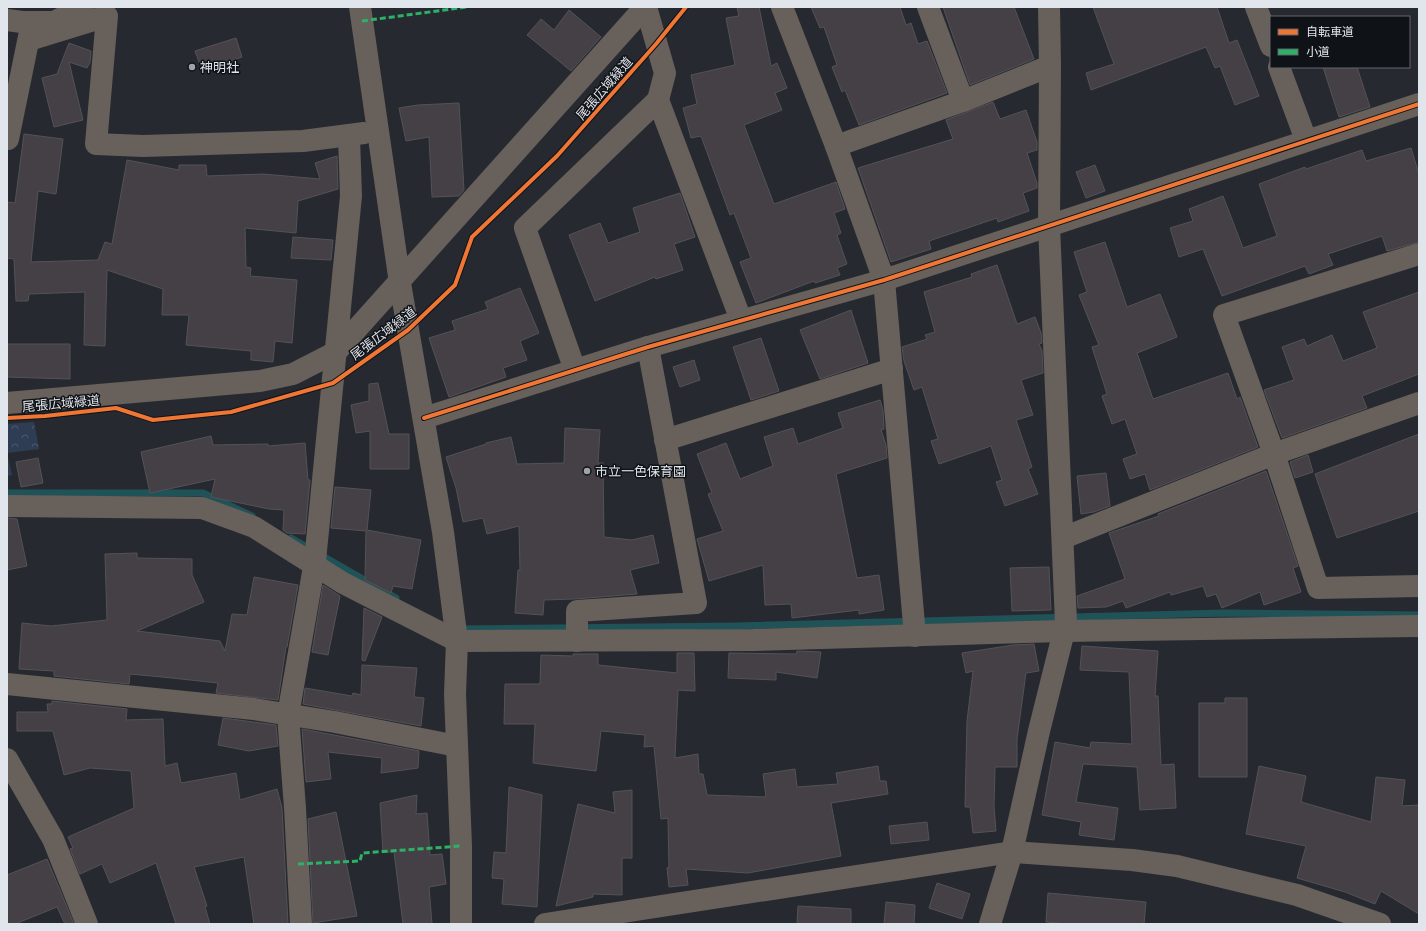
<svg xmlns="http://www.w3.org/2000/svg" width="1426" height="931" font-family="Montserrat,'Noto Sans JP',sans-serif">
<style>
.park{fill:url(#park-crowns)}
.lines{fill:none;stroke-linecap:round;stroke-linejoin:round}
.stream{stroke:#205358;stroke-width:7}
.building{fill:#444046;stroke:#535257}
.minor{stroke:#68605a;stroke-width:22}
.quiet{stroke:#2db169;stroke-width:3;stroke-dasharray:6 3;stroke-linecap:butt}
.cycleway-casing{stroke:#0f1216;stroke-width:6}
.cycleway{stroke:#f07635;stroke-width:4}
.poi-dot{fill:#a0a4aa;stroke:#0f1216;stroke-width:1.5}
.labels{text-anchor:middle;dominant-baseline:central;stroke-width:3;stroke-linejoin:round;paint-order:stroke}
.poi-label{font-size:13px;fill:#e1e5ec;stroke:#0f1216;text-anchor:start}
.street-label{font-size:13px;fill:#e1e5ec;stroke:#0f1216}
</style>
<defs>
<pattern id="park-crowns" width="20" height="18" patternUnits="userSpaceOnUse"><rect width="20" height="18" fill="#2f3d54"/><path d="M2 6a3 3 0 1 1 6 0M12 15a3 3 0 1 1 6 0" fill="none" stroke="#4d596d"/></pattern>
</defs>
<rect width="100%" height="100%" fill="#262a30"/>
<!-- park -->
<polygon class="park" points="34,422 39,449 7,453 12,475 7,476 7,424"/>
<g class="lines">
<!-- stream -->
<g class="stream">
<polyline points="7,493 203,493 252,516"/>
<polyline points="291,538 396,598"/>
<polyline points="458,627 462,629 738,626 1225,613 1419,615"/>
</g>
</g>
<!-- building -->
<g class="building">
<polygon points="737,7 759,7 771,66 777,63 787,88 775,93 782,110 744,125 774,204 836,182 845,209 834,213 841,233 837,235 847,264 837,268 840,275 815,283 814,281 756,303 740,262 751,258 734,213 730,215 701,136 691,138 683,108 697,104 691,75 735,65 726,18 739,16"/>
<polygon points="811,7 900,7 906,25 911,23 918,44 927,41 947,93 859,125 845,90 842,92 832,67 837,65 824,27 820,28"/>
<polygon points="943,7 1014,7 1034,59 970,85"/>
<polygon points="1093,7 1217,7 1229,43 1237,40 1259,96 1235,105 1220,66 1215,68 1206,47 1091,90 1086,73 1114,64"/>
<polygon points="569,10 601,37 571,71 527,35 541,19 554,30"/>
<polygon points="236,38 242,57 202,70 195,51"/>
<polygon points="69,43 91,51 90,62 87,68 69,62 83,120 54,127 42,78 57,74"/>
<polygon points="1323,67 1357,67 1370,107 1339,117"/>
<polygon points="993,102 1000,119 1026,110 1037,142 1037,150 1027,153 1037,183 1037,188 1023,193 1029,211 998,222 997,218 929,241 931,249 891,262 858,168 953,139 946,120"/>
<polygon points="459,103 464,190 459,196 432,197 429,137 406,141 399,108 418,105"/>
<polygon points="24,134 63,139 56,194 38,191 31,262 98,260 105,242 112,244 127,160 179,170 179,165 206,165 207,176 263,174 320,179 315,163 337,156 338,189 298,201 296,233 245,228 246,267 251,268 250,276 297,280 292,343 275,341 273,362 251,360 251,351 186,345 189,315 162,315 163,289 107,270 105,346 84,345 85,292 29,294 28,301 16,301 14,259 7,258 7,202 15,203"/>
<polygon points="1411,148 1419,174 1419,242 1387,251 1382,236 1328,254 1333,265 1309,274 1305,266 1222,296 1203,249 1179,257 1170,228 1193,221 1189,209 1223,196 1243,248 1277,236 1259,184 1305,167 1306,169 1362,150 1366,161"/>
<polygon points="1095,165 1105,191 1086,198 1076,172"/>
<polygon points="680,193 695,237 674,244 683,270 656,279 655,277 595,301 569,235 600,223 608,243 640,232 633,208"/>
<polygon points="293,237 333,240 331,260 291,258"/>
<polygon points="1105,242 1127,307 1160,294 1177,337 1137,353 1153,399 1228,373 1237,399 1240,397 1258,447 1150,490 1145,474 1130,479 1123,459 1137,454 1125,419 1112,424 1102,396 1107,394 1092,347 1099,345 1079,295 1087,292 1074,252"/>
<polygon points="997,265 1017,324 1035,317 1041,333 1042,343 1039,344 1042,351 1043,373 1021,380 1033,415 1016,420 1032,467 1028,469 1038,494 1005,506 996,482 1002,480 991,446 939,464 931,441 938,439 922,387 914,390 904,361 902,347 927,339 925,335 935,332 924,292 972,277 971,274"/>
<polygon points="520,288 539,333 520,341 527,360 503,368 506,377 449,397 429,338 455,330 452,321 488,309 485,302"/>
<polygon points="1419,292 1419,374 1362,396 1367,408 1282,438 1264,390 1294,380 1282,347 1304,339 1307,346 1332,335 1343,361 1377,348 1363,312"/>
<polygon points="851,310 868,363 820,379 800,330"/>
<polygon points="761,338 779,391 751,400 733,347"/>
<polygon points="7,344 70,344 70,379 7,377"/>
<polygon points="694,360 700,380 680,387 673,367"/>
<polygon points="378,383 389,434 409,434 409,469 370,469 370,431 356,433 351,405 369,401 369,384"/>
<polygon points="880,400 883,410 884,429 881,430 886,445 887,458 836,474 857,578 879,575 884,610 859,614 859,610 792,618 791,604 765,605 763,565 709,581 697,539 723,531 708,494 712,493 697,454 726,443 740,479 773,466 764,437 793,428 798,444 843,428 838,413"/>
<polygon points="565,428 600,430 598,463 603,463 604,537 632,540 653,535 659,563 630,570 637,594 574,599 544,600 543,615 515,613 518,570 520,570 519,526 487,534 483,518 463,522 456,488 446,457 486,444 486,443 511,437 517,464 564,463"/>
<polygon points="1419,434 1419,511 1337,538 1315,474"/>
<polygon points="211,436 213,445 268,444 268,446 305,443 308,480 310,480 305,534 287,533 283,530 284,510 269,509 211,497 215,479 150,493 141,452"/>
<polygon points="1308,455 1313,472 1295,478 1290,462"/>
<polygon points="38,458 43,483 21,487 16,462"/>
<polygon points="1266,471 1298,566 1293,568 1301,592 1264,605 1260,592 1222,608 1216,594 1207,597 1203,586 1171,595 1170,592 1126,608 1123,601 1106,607 1078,608 1077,596 1125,579 1109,533 1159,516 1158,514"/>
<polygon points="1106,473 1110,506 1094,512 1081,514 1077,476"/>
<polygon points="335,487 371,490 367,530 421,540 412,589 393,586 391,593 365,580 366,531 331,528"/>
<polygon points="7,518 17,519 27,566 7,570"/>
<polygon points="137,553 137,558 192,559 192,575 204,602 137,631 220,641 225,651 232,614 247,615 254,577 298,585 287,647 286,647 278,700 216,693 218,683 172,678 130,674 129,684 54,676 54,671 19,669 22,623 51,626 107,620 105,554"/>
<polygon points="1049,567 1051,610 1012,611 1010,568"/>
<polygon points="323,585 340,596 328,655 312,652"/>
<polygon points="364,608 382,617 365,661 362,660"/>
<polygon points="1034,644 1039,671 1026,673 1017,739 1017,767 995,767 994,807 996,831 973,833 970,807 965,807 967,721 973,671 966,673 962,653 1013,645"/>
<polygon points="1082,646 1158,651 1155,696 1158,696 1161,765 1174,764 1176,808 1140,810 1137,767 1083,764 1076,802 1118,808 1114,840 1079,835 1081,822 1042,815 1055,742 1090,748 1091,742 1132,744 1129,672 1080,670"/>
<polygon points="797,651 821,652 817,678 776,672 776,680 728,678 729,653 796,654"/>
<polygon points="677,653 694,653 695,691 678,690 675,758 698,754 699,774 703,774 707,795 766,797 763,774 795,769 797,787 838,784 836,773 878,766 880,781 886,781 888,794 831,803 841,856 748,873 686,869 688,885 669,887 667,868 669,867 668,818 661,819 654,746 644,747 645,735 601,731 596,771 533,763 535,724 504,724 505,684 540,684 541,655 573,656 573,654 598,654 598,665 677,673"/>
<polygon points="362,665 417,668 414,697 424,698 421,726 303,704 305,688 352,696 353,693 361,695"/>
<polygon points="1225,698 1247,698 1247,777 1199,777 1199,703 1225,703"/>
<polygon points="52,701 127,709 126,720 163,719 165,766 177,763 181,783 236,773 240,800 277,789 282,808 288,924 254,924 244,857 194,867 207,906 205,907 210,924 176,924 156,863 110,883 102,864 80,874 70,849 73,848 68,837 134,808 131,771 90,768 64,775 53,731 17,731 17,712 48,712 47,704 52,704"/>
<polygon points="223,718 276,725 278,746 249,751 218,745"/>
<polygon points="302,729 419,751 418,768 381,773 382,758 328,752 331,779 306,782"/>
<polygon points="1259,766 1306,776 1301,802 1371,822 1376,777 1405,780 1402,806 1419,805 1419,914 1381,891 1375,904 1345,892 1297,878 1306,846 1246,834"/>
<polygon points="509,787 542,795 537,907 502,904 504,879 492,878 494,852 506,853"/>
<polygon points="632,790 632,858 622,858 622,895 593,894 593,897 556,906 578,804 615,813 613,792"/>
<polygon points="417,795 416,814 427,813 430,855 442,854 446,884 429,887 432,924 403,924 394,852 383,852 380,803"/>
<polygon points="336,812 357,916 313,923 308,819"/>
<polygon points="927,822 929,840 891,844 889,826"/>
<polygon points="47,859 74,924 65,924 57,907 15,924 7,924 7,875"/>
<polygon points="937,883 970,894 962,919 929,908"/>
<polygon points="1048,893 1146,902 1144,924 1068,924 1046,922"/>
<polygon points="886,902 915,905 914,924 884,924"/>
<polygon points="798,906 851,909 851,924 797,924"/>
</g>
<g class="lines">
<!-- minor -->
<g class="minor">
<polyline points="360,7 400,283 443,532 457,641 455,694 461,846 461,924"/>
<polyline points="646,7 665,73 658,100"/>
<polyline points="782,7 836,146 884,280 915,636"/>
<polyline points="928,7 963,101"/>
<polyline points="1256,7 1271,46"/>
<polyline points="7,20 22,22 54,22 83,7"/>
<polyline points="29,40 107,16 96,144 143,146 303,141 364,133"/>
<polyline points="1279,67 1306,140"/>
<polyline points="8,139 32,22"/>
<polyline points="836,146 963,101 1050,66"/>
<polyline points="1419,254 1224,315 1274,454 1318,588 1419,586"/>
<polyline points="575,370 525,228 658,100 741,320"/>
<polyline points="7,403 260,381 293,374 336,352 645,7"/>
<polyline points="424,418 648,347 884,280 1419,104"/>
<polyline points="665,440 892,369"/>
<polyline points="7,506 202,508 254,527 343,583 457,641 753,640 1063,631 1419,626"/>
<polyline points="1063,538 1274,454 1419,403"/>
<polyline points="577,641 577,611 696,603 648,347"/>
<polyline points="7,684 254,709 335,722 457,746"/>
<polyline points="7,759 53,839 87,924"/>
<polyline points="301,924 295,808 288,715 315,561 351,196 349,137"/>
<polyline points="545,924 1012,852 1132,860 1177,866 1297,895 1380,924"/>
<polyline points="990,924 1012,852 1039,731 1066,623 1049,226 1050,66 1049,7"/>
</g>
<!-- quiet -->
<g class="quiet">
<polyline points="362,21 467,7"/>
<polyline points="298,864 360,861 362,853 461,846"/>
</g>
<defs>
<g id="cycleway">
<polyline points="7,418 45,416 116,408 153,420 231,412 333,383 408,330 455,285 472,237 557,156 656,44 686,7"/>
<polyline points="424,418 648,347 884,280 1419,104"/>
</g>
</defs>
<!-- cycleway casing -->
<use href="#cycleway" class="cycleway-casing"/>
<!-- cycleway -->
<use href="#cycleway" class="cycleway"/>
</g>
<!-- markers -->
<g class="poi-dot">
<circle cx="192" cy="67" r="4"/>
<circle cx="587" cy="471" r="4"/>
</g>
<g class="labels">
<!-- poi labels -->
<g class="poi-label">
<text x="200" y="67">神明社</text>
<text x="595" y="471">市立一色保育園</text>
</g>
<!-- street labels -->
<g class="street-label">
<text transform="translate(604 88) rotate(-49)">尾張広域緑道</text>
<text transform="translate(383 333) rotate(-37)">尾張広域緑道</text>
<text transform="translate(61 403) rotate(-5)">尾張広域緑道</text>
</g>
</g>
<!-- border -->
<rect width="1426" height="931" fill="none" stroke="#e1e5ec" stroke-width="16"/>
<!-- legend -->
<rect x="1270" y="16" width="140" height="52" fill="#0f1216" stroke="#63666c"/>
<rect x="1278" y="29" width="20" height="6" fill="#f07635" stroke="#63666c"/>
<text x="1306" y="36" font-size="12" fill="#e1e5ec">自転車道</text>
<rect x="1278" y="49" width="20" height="6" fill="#2db169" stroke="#63666c"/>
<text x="1306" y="56" font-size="12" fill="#e1e5ec">小道</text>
</svg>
